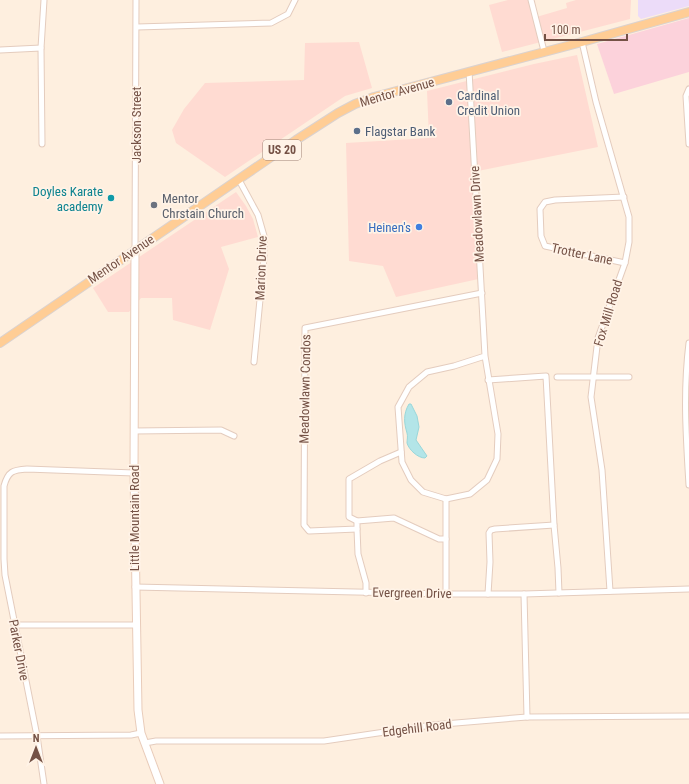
<svg xmlns="http://www.w3.org/2000/svg" width="689" height="784" font-family="'Roboto Condensed',sans-serif">
<style>
.commercial{fill:#ffdbd2}
.education{fill:#ecdcf9}
.medical{fill:#fcd2db}
.water{fill:#b3e5e8;stroke:#99d7da}
.lines{fill:none;stroke-linecap:round;stroke-linejoin:round}
.street-casing{stroke:#e4ccbe;stroke-width:7}
.secondary-casing{stroke:#e9ccba;stroke-width:9}
.primary-casing{stroke:#dbd2cf;stroke-width:10}
.street{stroke:#fff;stroke-width:5}
.secondary{stroke:#fff;stroke-width:7}
.primary{stroke:#ffcd95;stroke-width:8}
.service-dot{fill:#5c6f8a;stroke:#fff3e7;stroke-width:1.5}
.culture-dot{fill:#0f9aa8;stroke:#fff3e7;stroke-width:1.5}
.worship-dot{fill:#6b7280;stroke:#fff3e7;stroke-width:1.5}
.shop-dot{fill:#3f7fe0;stroke:#fff3e7;stroke-width:1.5}
.labels{text-anchor:middle;dominant-baseline:central;stroke-width:3.5;stroke-linejoin:round;paint-order:stroke}
.shield{fill:#fff3e7;stroke:#9e8276;stroke-width:1}
.shield-label{font-size:12px;font-weight:bold;fill:#755246}
.street-label{font-size:13px;fill:#755246;stroke:#fff3e7}
.service-label{font-size:13px;fill:#4e5e75;stroke:#fff3e7;text-anchor:start}
.culture-label{font-size:13px;fill:#0d838f;stroke:#fff3e7;text-anchor:end}
.worship-label{font-size:13px;fill:#5b616d;stroke:#fff3e7;text-anchor:start}
.shop-label{font-size:13px;fill:#366cbe;stroke:#fff3e7;text-anchor:end}
</style>
<rect width="100%" height="100%" fill="#feefdf"/>
<!-- commercial -->
<g class="commercial">
<polygon points="508,0 528,0 533,18 567,8 566,3 576,0 631,0 630,19 502,52 489,5"/>
<polygon points="359,42 372,88 345,96 225,177 176,143 172,130 184,109 205,83 304,80 305,43"/>
<polygon points="577,55 598,147 478,171 483,278 396,297 383,266 349,261 346,143 429,138 427,91 534,64"/>
<polygon points="236,192 246,206 253,219 258,237 221,247 229,269 210,330 173,320 172,298 141,298 129,312 108,312 93,288"/>
</g>
<!-- education -->
<polygon class="education" points="638,0 689,0 689,6 641,19 638,16"/>
<!-- medical -->
<polygon class="medical" points="689,18 689,72 614,94 597,44"/>
<!-- water -->
<path class="water" d="M409 404H411L417 416 419 427 416 440 427 456 425 458C418 458 409 450 407 443 407 440 408 436 407 433 404 423 403 414 409 404Z"/>
<g class="lines">
<defs>
<g id="street">
<polyline points="531,0 544,51"/>
<polyline points="137,27 271,23 288,14 295,0"/>
<polyline points="582,42 596,102 629,217 629,242 625,263 598,338 591,397 602,470 610,591"/>
<polyline points="0,50 41,48"/>
<polyline points="469,71 485,356 498,434 497,459 487,480 470,494 446,499 423,492 411,480 402,462 398,407 409,387 427,372 454,366 485,356"/>
<polyline points="689,89 686,96 689,144"/>
<polyline points="42,144 41,48 44,0"/>
<polyline points="239,180 258,215 264,236 264,258 254,362"/>
<polyline points="624,197 555,200 545,202 540,209 541,236 545,246 625,263"/>
<polyline points="135,249 136,0"/>
<path d="M689 343C683 392 686 435 689 485"/>
<polyline points="557,377 629,377"/>
<polyline points="488,380 546,376 554,525 558,568 559,593"/>
<polyline points="134,431 221,430 234,436"/>
<polyline points="446,499 446,594"/>
<polyline points="357,521 349,517 349,479 380,461 401,452"/>
<polyline points="357,529 358,554 366,583 366,593"/>
<polyline points="446,539 439,539 394,518 357,521 357,529 309,531 304,525 305,328 482,293"/>
<polyline points="135,587 446,594 524,594 689,589"/>
<polyline points="488,594 490,562 489,533 491,530 495,529 554,525"/>
<polyline points="524,594 527,717"/>
<polyline points="14,625 136,625"/>
<polyline points="0,736 131,735 141,733"/>
<polyline points="145,743 156,741 324,741 432,725 527,717 689,716"/>
<path d="M44 784 37 736 5 575 4 559V486C8 471 13 470 27 469L134 473"/>
</g>
<polyline id="secondary" points="135,249 134,473 138,710 141,733 160,784"/>
<polyline id="primary" points="0,343 296,140 338,113 355,104 374,97 582,42 689,12"/>
</defs>
<!-- street casing -->
<use href="#street" class="street-casing"/>
<!-- secondary casing -->
<use href="#secondary" class="secondary-casing"/>
<!-- primary casing -->
<use href="#primary" class="primary-casing"/>
<!-- street -->
<use href="#street" class="street"/>
<!-- secondary -->
<use href="#secondary" class="secondary"/>
<!-- primary -->
<use href="#primary" class="primary"/>
</g>
<!-- markers -->
<g class="service-dot">
<circle cx="449" cy="102" r="4"/>
<circle cx="357" cy="131" r="4"/>
</g>
<circle class="culture-dot" cx="111" cy="198" r="4"/>
<circle class="worship-dot" cx="154" cy="205" r="4"/>
<circle class="shop-dot" cx="419" cy="227" r="4"/>
<g class="labels">
<!-- shield labels -->
<rect class="shield" x="263" y="140" width="38" height="20" rx="3"/>
<g class="shield-label">
<text x="282" y="150">US 20</text>
</g>
<!-- street labels -->
<g class="street-label">
<text transform="translate(397 92) rotate(-16)">Mentor Avenue</text>
<text transform="translate(136 125) rotate(-90)">Jackson Street</text>
<text transform="translate(477 214) rotate(-93)">Meadowlawn Drive</text>
<text transform="translate(582 254) rotate(12)">Trotter Lane</text>
<text transform="translate(121 259) rotate(-34)">Mentor Avenue</text>
<text transform="translate(261 268) rotate(-88)">Marion Drive</text>
<text transform="translate(608 313) rotate(-73)">Fox Mill Road</text>
<text transform="translate(305 389) rotate(-89)">Meadowlawn Condos</text>
<text transform="translate(134 518) rotate(-90)">Little Mountain Road</text>
<text transform="translate(412 593) rotate(1)">Evergreen Drive</text>
<text transform="translate(19 650) rotate(79)">Parker Drive</text>
<text transform="translate(417 728) rotate(-7)">Edgehill Road</text>
</g>
<!-- service labels -->
<g class="service-label">
<text x="457" y="95">Cardinal<tspan x="457" dy="15">Credit Union</tspan></text>
<text x="365" y="131">Flagstar Bank</text>
</g>
<!-- culture labels -->
<g class="culture-label">
<text x="103" y="191">Doyles Karate<tspan x="103" dy="15">academy</tspan></text>
</g>
<!-- worship labels -->
<g class="worship-label">
<text x="162" y="198">Mentor<tspan x="162" dy="15">Chrstain Church</tspan></text>
</g>
<!-- shop labels -->
<g class="shop-label">
<text x="411" y="227">Heinen's</text>
</g>
</g>
<!-- north arrow -->
<g transform="translate(36 748)" stroke="#fff3e7" stroke-width="3" paint-order="stroke">
<path d="M0-3L7 15L0 10L-7 15Z" fill="#755246"/>
<text y="-6" font-size="11" font-weight="bold" text-anchor="middle" fill="#755246">N</text>
</g>
<!-- scale -->
<path d="M545 34v6h82v-6" fill="none" stroke="#755246" stroke-width="2"/>
<text x="551" y="34" font-size="12" fill="#755246" stroke="#fff3e7" stroke-width="3" paint-order="stroke">100 m</text>
</svg>
